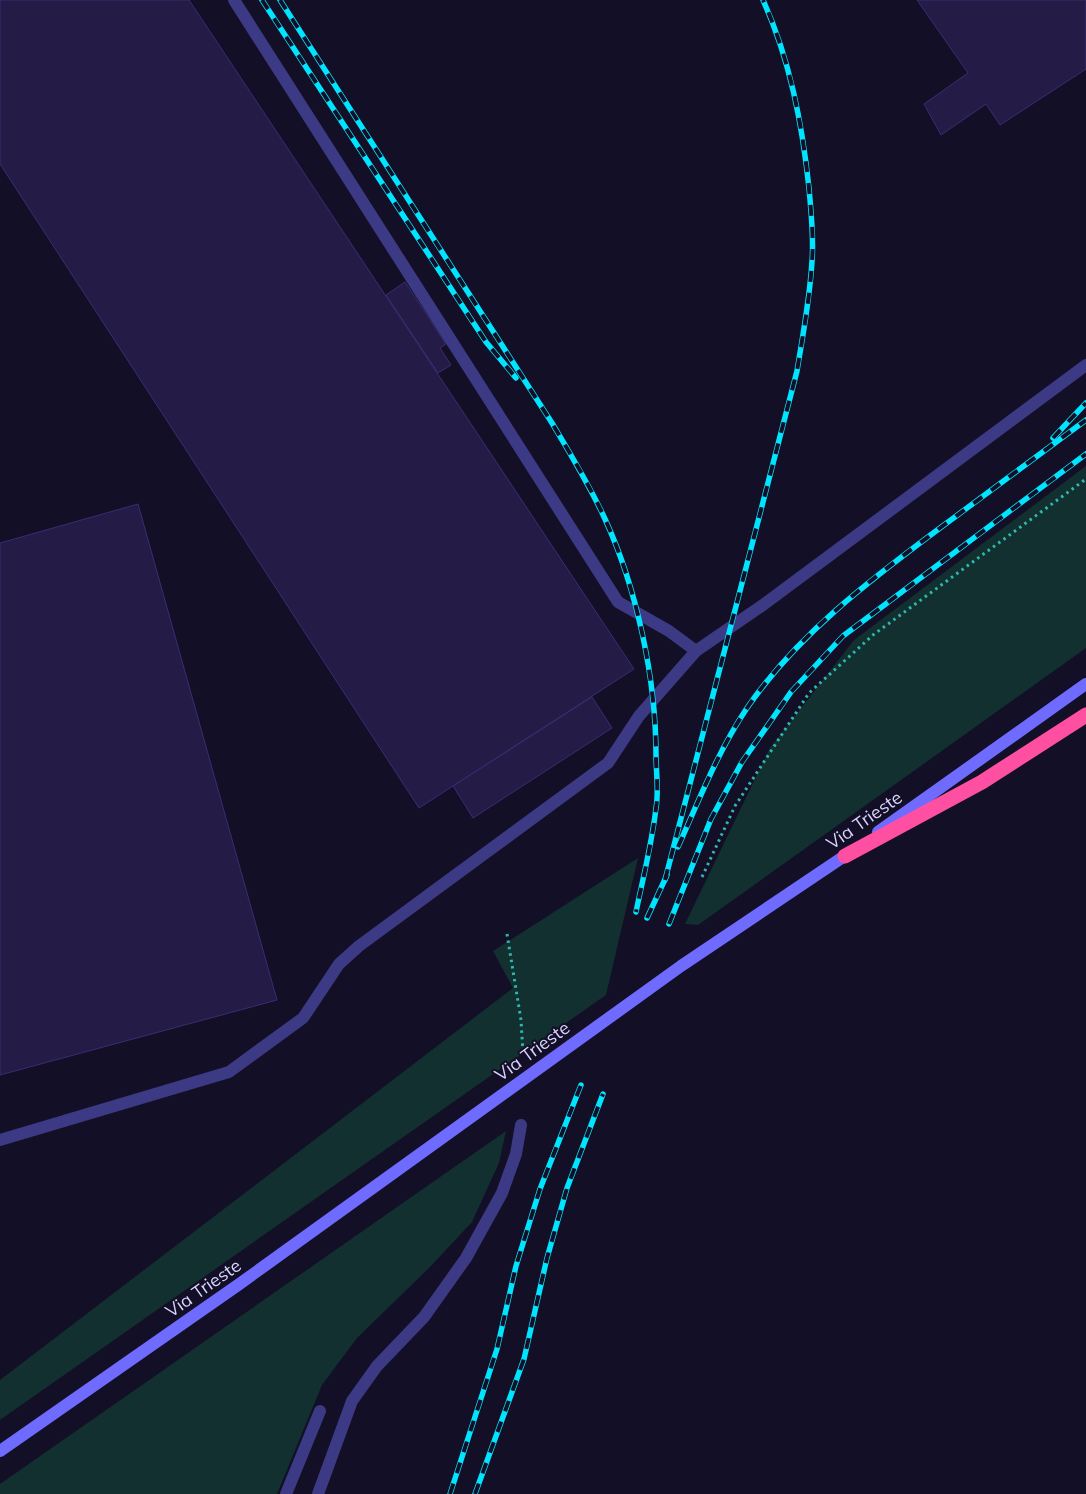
<svg xmlns="http://www.w3.org/2000/svg" width="1086" height="1494" font-family="Mulish,sans-serif">
<style>
.green{fill:#12302f}
.building{fill:#241b47;stroke:#3b2d73}
.lines{fill:none;stroke-linecap:round;stroke-linejoin:round}
.path{stroke:#2fb8b0;stroke-width:3;stroke-dasharray:2.5 4;stroke-linecap:butt}
.lane{stroke:#3d3a85;stroke-width:12}
.street{stroke:#3d3a85;stroke-width:12}
.secondary{stroke:#6f6bff;stroke-width:12}
.highway{stroke:#ff4fa3;stroke-width:15}
.rail-casing{stroke:#00e5ff;stroke-width:5.5}
.rail{stroke:#130f26;stroke-width:4;stroke-dasharray:11;stroke-linecap:butt}
.labels{text-anchor:middle;dominant-baseline:central;stroke-width:4;stroke-linejoin:round;paint-order:stroke}
.street-label{font-size:18px;fill:#d9d4ff;stroke:#130f26}
</style>
<rect width="100%" height="100%" fill="#130f26"/>
<!-- green -->
<g class="green">
<polygon points="1086,466 1086,648 698,925 685,924 770,748 854,640"/>
<polygon points="638,858 606,995 0,1420 0,1380 513,988 493,951"/>
<polygon points="506,1131 499,1163 472,1222 429,1268 357,1338 322,1385 277,1494 0,1494 0,1484"/>
</g>
<!-- building -->
<g class="building">
<polygon points="0,0 189,0 634,669 419,808 0,164"/>
<polygon points="917,0 1086,0 1086,69 1000,125 986,104 941,135 924,104 968,73"/>
<polygon points="405,282 446,344 440,348 451,365 438,373 386,295"/>
<polygon points="138,504 277,1000 0,1075 0,543"/>
<polygon points="592,697 612,728 473,818 453,786"/>
</g>
<g class="lines">
<!-- path -->
<g class="path">
<polyline points="702,877 735,806 809,693 873,635 1086,479"/>
<polyline points="507,934 521,1020 523,1053"/>
</g>
<!-- lane -->
<g class="lane">
<polyline points="234,0 618,602 669,631 696,651"/>
<polyline points="0,1140 229,1072 303,1018 339,964 359,946 608,763 639,716 696,651 763,605 1086,365"/>
<polyline points="318,1494 352,1401 377,1366 424,1317 466,1258 502,1193 516,1154 521,1125"/>
</g>
<!-- street -->
<polyline class="street" points="286,1494 320,1411"/>
<!-- secondary -->
<g class="secondary">
<polyline points="878,832 1086,684"/>
<polyline points="0,1451 238,1285 681,966 852,851"/>
</g>
<!-- highway -->
<polyline class="highway" points="845,856 982,782 1086,715"/>
<defs>
<g id="rail">
<polyline points="262,0 486,342 516,378"/>
<path d="M280 0 552 423C571 455 590 486 605 519 637 589 656 679 656 755 656 772 659 791 656 808 652 843 643 878 636 912"/>
<polyline points="1053,438 1086,403"/>
<path d="M678 847C699 800 718 751 747 708 797 635 870 580 940 528 989 492 1037 456 1086 420"/>
<path d="M665 880 797 371C803 334 810 298 812 261 814 237 811 212 809 188 802 123 790 60 763 0"/>
<polyline points="647,918 667,875"/>
<polyline points="669,924 711,819 742,762 791,692 843,636 1086,454"/>
<polyline points="450,1494 497,1349 516,1266 540,1189 581,1085"/>
<polyline points="475,1494 524,1359 547,1258 567,1188 603,1094"/>
</g>
</defs>
<!-- rail casing -->
<use href="#rail" class="rail-casing"/>
<!-- rail -->
<use href="#rail" class="rail"/>
</g>
<g class="labels">
<!-- street labels -->
<g class="street-label">
<text transform="translate(864 820) rotate(-35)">Via Trieste</text>
<text transform="translate(532 1051) rotate(-36)">Via Trieste</text>
<text transform="translate(203 1288) rotate(-35)">Via Trieste</text>
</g>
</g>
</svg>
